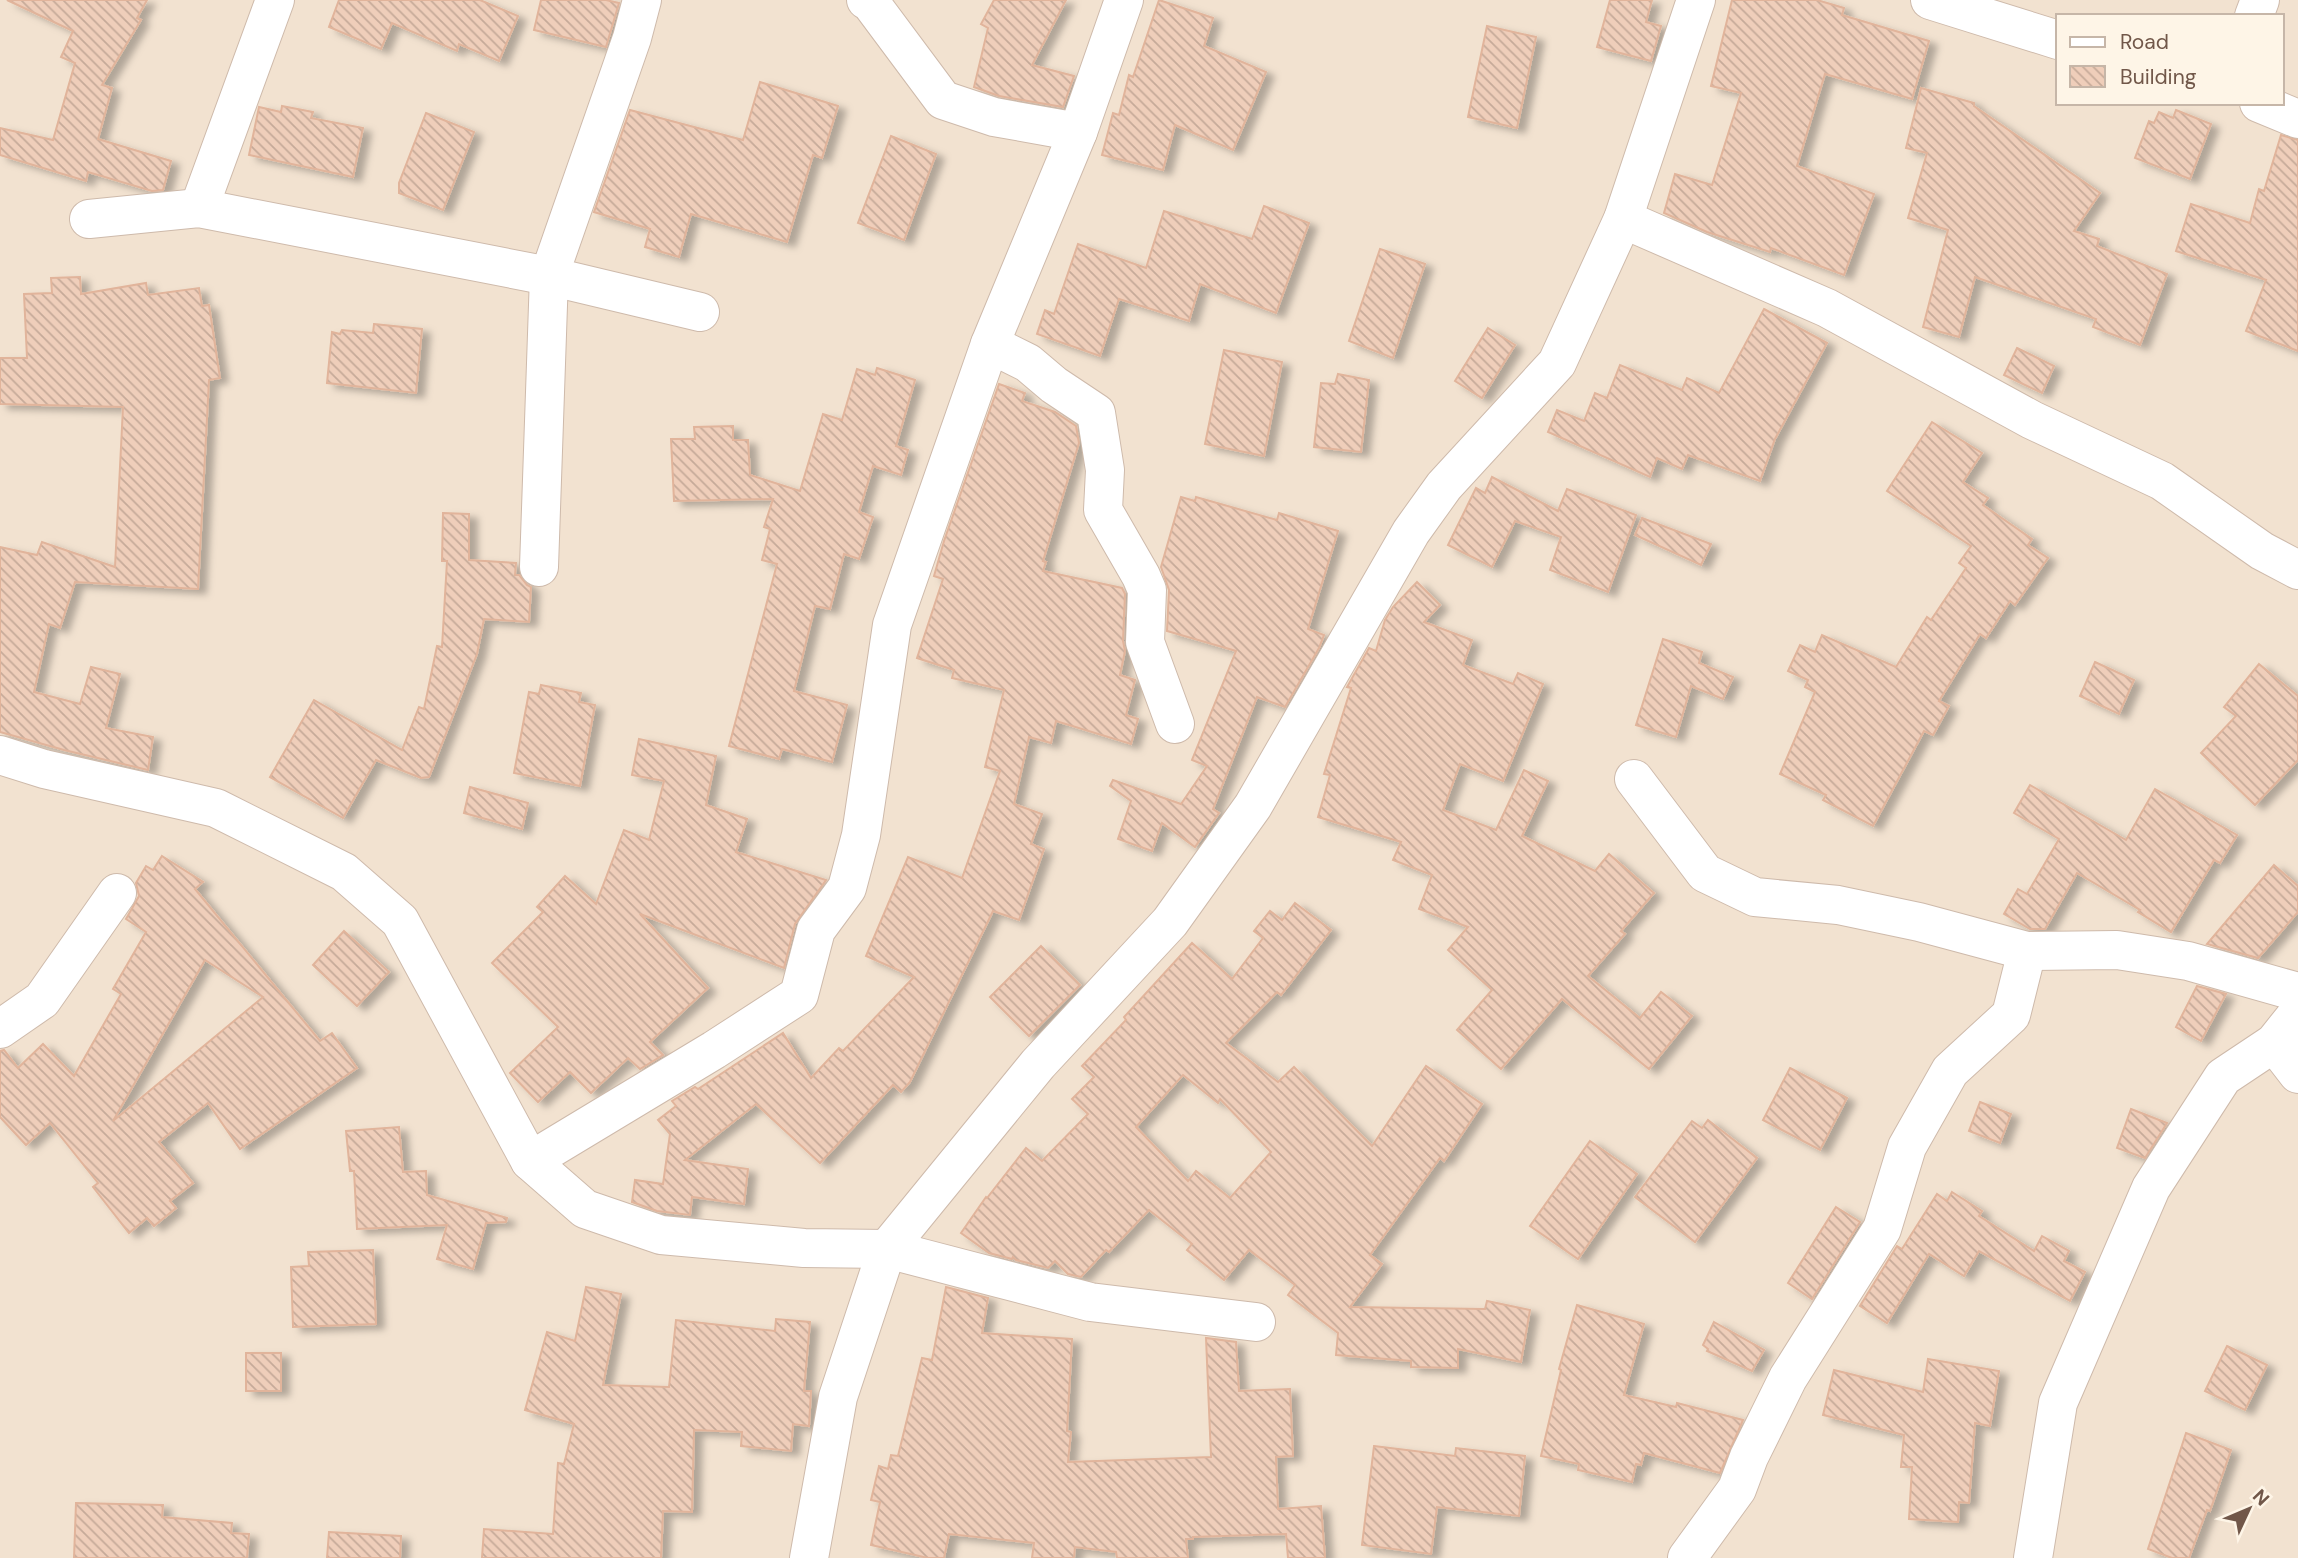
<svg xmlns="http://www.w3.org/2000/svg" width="2298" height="1558" font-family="'DM Sans',sans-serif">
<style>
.residential{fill:#f2e2d0;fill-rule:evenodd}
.building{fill:url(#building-back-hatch);stroke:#e1b49b;stroke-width:2;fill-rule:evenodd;filter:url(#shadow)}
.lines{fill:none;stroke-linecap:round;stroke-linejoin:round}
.minor-casing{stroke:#cebaab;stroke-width:40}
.minor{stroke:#fff;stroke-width:38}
</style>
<defs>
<pattern id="building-back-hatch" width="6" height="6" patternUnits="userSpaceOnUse" patternTransform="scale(1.75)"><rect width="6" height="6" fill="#efceba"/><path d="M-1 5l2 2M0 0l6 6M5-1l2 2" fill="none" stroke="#c6aa99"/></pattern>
<filter id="shadow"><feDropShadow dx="8" dy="4.5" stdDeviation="3.5" flood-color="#0004"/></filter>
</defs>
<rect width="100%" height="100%" fill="#fbf0e1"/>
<!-- residential -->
<path class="residential" d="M0 0H2298V1558H0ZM2058 16H2282V103H2058Z"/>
<!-- building -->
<g class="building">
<polygon points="7,0 147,0 137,18 141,20 102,85 112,88 98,139 171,161 163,190 152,191 88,172 86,181 0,155 0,128 53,140 75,63 61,57 73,31"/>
<polygon points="339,0 480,0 518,16 499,61 459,44 457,51 392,23 381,49 329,27"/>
<polygon points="541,0 606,0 619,3 606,47 534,30"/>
<polygon points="994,0 1066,0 1032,65 1074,76 1063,107 999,96 974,87 988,28 981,24"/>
<polygon points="1159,0 1213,18 1204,46 1266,72 1233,150 1175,125 1163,170 1102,155 1113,113 1119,115 1129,75 1133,77"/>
<polygon points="1610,0 1652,0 1646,22 1661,26 1651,61 1597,47"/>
<polygon points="1732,0 1817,0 1844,8 1842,15 1929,41 1912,99 1825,74 1797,166 1874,194 1844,275 1771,248 1770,252 1707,232 1664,213 1675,174 1712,185 1741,93 1711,86"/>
<polygon points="1487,26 1536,37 1517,128 1468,117"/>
<polygon points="760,82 838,106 822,158 813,155 787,242 691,214 679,257 645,247 650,229 594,212 630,110 743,140"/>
<polygon points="1921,88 1974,103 1974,106 2100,193 2074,231 2099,239 2097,246 2167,274 2140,345 2093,327 2096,319 1975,277 1959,337 1923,327 1948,230 1908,218 1927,153 1906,148"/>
<polygon points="282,106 313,112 311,118 363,128 353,177 249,155 259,107 281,112"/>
<polygon points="2176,110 2211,124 2190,179 2135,158 2149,121 2154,123 2159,112 2173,118"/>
<polygon points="426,113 474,132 443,210 399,193 399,183"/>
<polygon points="2281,135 2298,140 2298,351 2246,331 2266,280 2176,251 2191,204 2250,223 2259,189 2264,191"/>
<polygon points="891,136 936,154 904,240 858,223"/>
<polygon points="1264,206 1309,223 1276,313 1200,284 1189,321 1119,299 1100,356 1037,334 1045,310 1054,314 1078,244 1146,268 1164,211 1252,239"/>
<polygon points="1380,249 1425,264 1393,358 1349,341"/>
<polygon points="80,277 81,294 146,283 148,295 199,288 202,306 209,305 220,378 209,380 198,589 75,582 60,628 49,624 34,692 80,704 91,667 120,674 106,728 153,737 148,770 64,750 0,732 0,547 37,555 42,542 115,567 123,407 0,404 0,358 27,358 24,294 52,293 51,278"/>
<polygon points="1764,309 1827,343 1775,439 1760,481 1688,455 1682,469 1657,458 1650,477 1548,432 1557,410 1584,421 1595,393 1607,398 1620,365 1682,390 1687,378 1719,393"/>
<polygon points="374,324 422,329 416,393 327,383 332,332 340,334 342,330 373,333"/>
<polygon points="1488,328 1515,345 1482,398 1455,381"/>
<polygon points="2017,348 2054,366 2042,393 2004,375"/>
<polygon points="1224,350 1282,362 1264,456 1205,444"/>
<polygon points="877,368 915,380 896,446 908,450 901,475 873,466 859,512 873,517 859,559 844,554 830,609 815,606 794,691 847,705 832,762 782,749 779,759 729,746 777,564 762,560 770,529 764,527 773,499 674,501 671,439 695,439 694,427 733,426 733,440 748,440 750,475 800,491 823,414 842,420 857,369 875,375"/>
<polygon points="1338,374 1369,380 1361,452 1314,447 1321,383 1335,384"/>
<polygon points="999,384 1025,393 1022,401 1055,412 1076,426 1079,443 1043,561 1046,562 1043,571 1122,588 1125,594 1123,641 1125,651 1120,675 1135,680 1126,715 1138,719 1131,744 1056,721 1051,743 1029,737 1014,804 1042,814 1031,844 1044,849 1019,920 993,911 910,1082 901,1092 893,1085 820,1163 756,1104 685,1160 748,1169 744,1204 692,1197 690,1215 657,1211 632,1202 635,1180 663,1184 670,1134 658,1120 676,1106 672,1101 695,1087 698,1089 783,1033 811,1078 839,1048 843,1051 914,977 866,956 908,857 962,878 1000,771 985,767 1004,690 952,678 954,670 917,658 943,579 934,576 944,541"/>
<polygon points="1932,422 1982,453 1963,482 1988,498 1983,505 2032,539 2028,545 2048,558 2015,605 2010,601 1986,638 1980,634 1939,701 1949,706 1933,735 1924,731 1873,826 1823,800 1826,795 1780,774 1815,692 1805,687 1808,680 1788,671 1800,645 1815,652 1822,635 1896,667 1927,617 1931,620 1966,568 1959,563 1971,546 1887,491"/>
<polygon points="1492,477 1558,511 1567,489 1636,515 1608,592 1550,570 1561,537 1515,521 1492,567 1448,545 1476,488 1485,493"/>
<polygon points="1181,497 1195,501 1196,497 1277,520 1279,513 1338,531 1308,629 1324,635 1319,648 1285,707 1257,697 1213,809 1219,813 1195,847 1162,823 1152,851 1118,839 1131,801 1110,786 1113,780 1181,804 1207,766 1192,760 1236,651 1167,631 1169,590 1161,567"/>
<polygon points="443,513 469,514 469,560 516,563 515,575 519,575 527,585 531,587 529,622 484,619 477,654 429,777 421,778 376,760 343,818 270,777 314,700 402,750 419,707 424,709 437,646 442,647 447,561 442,561"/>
<polygon points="1642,518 1711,544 1701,565 1635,535"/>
<polygon points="1417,582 1440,605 1424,622 1472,640 1463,665 1513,684 1518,673 1543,684 1503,781 1460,764 1443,810 1496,830 1524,770 1548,781 1522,836 1595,871 1609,854 1654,893 1621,931 1625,934 1588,976 1640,1018 1661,992 1692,1016 1649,1069 1562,999 1501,1069 1457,1030 1492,990 1448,950 1468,927 1419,909 1432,875 1393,860 1401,842 1318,817 1330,775 1324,774 1351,688 1347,687 1369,648 1376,651 1385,620 1393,607"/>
<polygon points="1663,639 1702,652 1699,663 1733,677 1723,699 1691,686 1676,737 1636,725"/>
<polygon points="2095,662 2134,680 2119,714 2080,696"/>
<polygon points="2259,664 2298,696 2298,760 2255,805 2201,753 2236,716 2224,707"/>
<polygon points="541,685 581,693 579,702 595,705 580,786 514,773 529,692 539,694"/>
<polygon points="639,739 716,756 706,805 747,819 736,852 826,880 795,924 784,968 640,914 708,988 650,1042 663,1055 640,1069 628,1058 591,1093 570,1072 538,1102 510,1073 558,1027 492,963 543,912 537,907 565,876 596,904 624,830 649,840 664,781 632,775"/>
<polygon points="2030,785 2126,840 2155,789 2237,835 2220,863 2214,860 2171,932 2138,912 2140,910 2077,873 2045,929 2030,929 2004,914 2018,889 2027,894 2059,839 2014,813"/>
<polygon points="470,787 528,803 522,829 464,813"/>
<path d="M162 856 203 882 195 889 320 1041 332 1033 357 1068 240 1149 208 1103 159 1142 193 1183 170 1201 176 1208 154 1226 147 1218 129 1233 93 1187 98 1183 50 1123 26 1145 0 1117V1051L4 1050 18 1068 43 1044 74 1076 121 994 113 989 146 932 126 919 139 896 136 883 146 866 153 870ZM205 960 263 997 113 1121Z"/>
<polygon points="2274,865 2298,886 2298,912 2258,958 2207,944"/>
<path d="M1295 903 1331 930 1281 995 1277 992 1226 1043 1278 1082 1294 1067 1372 1146 1426 1066 1482 1104 1444 1161 1440 1158 1370 1255 1382 1264 1350 1307 1485 1309 1487 1301 1530 1310 1521 1362 1458 1349V1368L1411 1367V1361L1336 1355 1338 1333 1288 1295 1295 1285 1249 1250 1224 1280 1187 1250 1192 1244 1149 1210 1109 1252 1106 1250 1081 1277 1068 1274 1055 1261 1048 1268 1016 1260 1013 1257 1012 1259 989 1253 961 1233 986 1197 987 1198 1026 1148 1042 1161 1088 1114 1072 1099 1094 1077 1082 1066 1126 1020 1124 1017 1192 943 1232 979 1263 938 1254 931 1270 911 1282 920ZM1183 1075 1218 1103 1220 1099 1271 1152 1230 1198 1196 1171 1188 1181 1136 1127Z"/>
<polygon points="344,931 389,972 357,1006 313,965"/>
<polygon points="1041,946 1080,985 1029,1036 990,997"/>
<polygon points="2197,986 2226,994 2201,1041 2176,1027"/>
<polygon points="1790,1068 1847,1098 1820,1150 1763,1120"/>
<polygon points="1980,1102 2011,1114 2000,1143 1969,1131"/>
<polygon points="2131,1109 2167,1123 2145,1158 2117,1148"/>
<polygon points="1708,1120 1757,1158 1695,1242 1635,1197 1692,1121 1702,1128"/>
<polygon points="399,1127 403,1172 426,1171 427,1195 507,1218 506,1222 486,1223 473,1269 437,1259 447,1225 357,1229 354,1171 350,1171 346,1131"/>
<polygon points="1590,1141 1637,1174 1578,1259 1530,1226"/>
<polygon points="1952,1192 1982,1211 1979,1216 2034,1251 2042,1236 2069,1251 2064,1261 2085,1272 2070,1301 1979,1251 1964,1276 1929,1254 1887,1323 1860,1306 1897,1246 1902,1249 1937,1194 1947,1201"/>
<polygon points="1836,1207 1860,1222 1812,1299 1788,1283"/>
<polygon points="373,1250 376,1324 293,1327 291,1267 309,1266 308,1252"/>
<polygon points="586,1287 621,1294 603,1385 669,1387 676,1320 775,1331 776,1319 810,1322 804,1391 811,1391 809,1426 793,1424 791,1451 741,1446 742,1432 694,1430 692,1512 663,1511 661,1558 482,1558 484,1529 553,1534 558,1463 564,1464 574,1424 525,1410 547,1332 575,1341"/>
<polygon points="946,1287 988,1298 982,1333 1072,1339 1067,1431 1071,1432 1068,1462 1211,1457 1206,1338 1236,1342 1239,1391 1290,1389 1293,1456 1276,1457 1278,1509 1321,1506 1325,1558 1288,1558 1286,1534 1193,1537 1193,1539 1186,1539 1188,1558 1117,1558 1116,1552 1075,1547 1074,1558 1032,1558 1034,1543 949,1534 944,1558 928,1558 871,1545 880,1502 871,1500 879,1466 888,1469 891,1455 898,1456 922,1358 932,1360"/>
<polygon points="1577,1305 1644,1324 1624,1395 1676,1407 1677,1403 1743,1420 1720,1473 1644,1453 1641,1465 1636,1464 1632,1482 1578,1470 1579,1464 1541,1456 1561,1370 1559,1369"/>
<polygon points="1714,1322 1764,1350 1752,1371 1707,1351 1708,1349 1703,1345"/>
<polygon points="2227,1346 2267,1365 2245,1410 2205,1391"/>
<rect x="246" y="1353" width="35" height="38"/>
<polygon points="1928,1359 1999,1371 1990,1426 1975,1423 1969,1503 1959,1502 1958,1522 1909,1519 1912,1467 1901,1467 1904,1435 1823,1415 1834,1370 1923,1392"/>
<polygon points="2186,1433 2231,1450 2210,1511 2207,1510 2189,1558 2172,1558 2148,1549"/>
<polygon points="1374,1446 1455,1456 1456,1448 1525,1456 1519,1516 1437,1507 1431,1554 1362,1545"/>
<polygon points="76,1503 163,1505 162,1517 232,1523 231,1533 249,1534 247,1558 74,1558"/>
<polygon points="329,1532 401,1536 400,1558 327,1558"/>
</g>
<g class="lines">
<defs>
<g id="minor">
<polyline points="866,0 870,2 943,100 994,117 1078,132"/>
<polyline points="1930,0 2058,40"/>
<polyline points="2254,16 2260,0"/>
<polyline points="2259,103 2298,119"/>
<polyline points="199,208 275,0"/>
<polyline points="89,219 199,208 549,276 700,312"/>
<polyline points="1623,219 1827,308 2032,420 2162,481 2262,551 2298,570"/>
<polyline points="990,344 1028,363 1054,385 1096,413 1105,470 1103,510 1141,576 1147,590 1145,642 1175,724"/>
<polyline points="539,567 549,276 632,38 642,0"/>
<polyline points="0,755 44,769 216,808 344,872 400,921 530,1161 585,1209 661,1235 804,1248 887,1249 1090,1302 1256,1322"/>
<polyline points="1634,779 1705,873 1755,897 1838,905 1919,922 2027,951 2117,950 2188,961 2298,992"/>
<polyline points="0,1029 42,1000 117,893"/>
<polyline points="2274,1043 2298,1074"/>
<polyline points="530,1161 714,1050 799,995 816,930 847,888 861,835 892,625 990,344 1078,132 1124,0"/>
<polyline points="809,1558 838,1397 887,1249 1038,1064 1170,922 1253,806 1411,532 1444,486 1557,363 1623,219 1696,0"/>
<polyline points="1687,1558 1737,1489 1749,1457 1788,1378 1882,1229 1907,1147 1950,1071 2011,1015 2027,951"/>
<polyline points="2033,1558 2058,1403 2151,1188 2223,1077 2274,1043 2298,1013"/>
</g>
</defs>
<!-- minor casing -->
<use href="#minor" class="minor-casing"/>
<!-- minor -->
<use href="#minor" class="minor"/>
</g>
<!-- legend -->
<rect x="2056" y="14" width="228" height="91" fill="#fef5e7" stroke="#c6b6a8" stroke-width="2"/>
<rect x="2070" y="37" width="35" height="10" fill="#ffffff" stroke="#c6b6a8" stroke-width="2"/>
<text x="2120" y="49" font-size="21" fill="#715749">Road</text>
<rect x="2070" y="66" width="35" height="21" fill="url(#building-back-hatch)" stroke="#c6b6a8" stroke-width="2"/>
<text x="2120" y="84" font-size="21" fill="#715749">Building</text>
<!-- north arrow -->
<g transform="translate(2249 1509) rotate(46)" stroke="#fef5e7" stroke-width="5" paint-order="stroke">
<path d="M0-5L12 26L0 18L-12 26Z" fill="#715749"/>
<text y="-10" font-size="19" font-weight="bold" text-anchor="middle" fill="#715749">N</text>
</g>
</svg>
